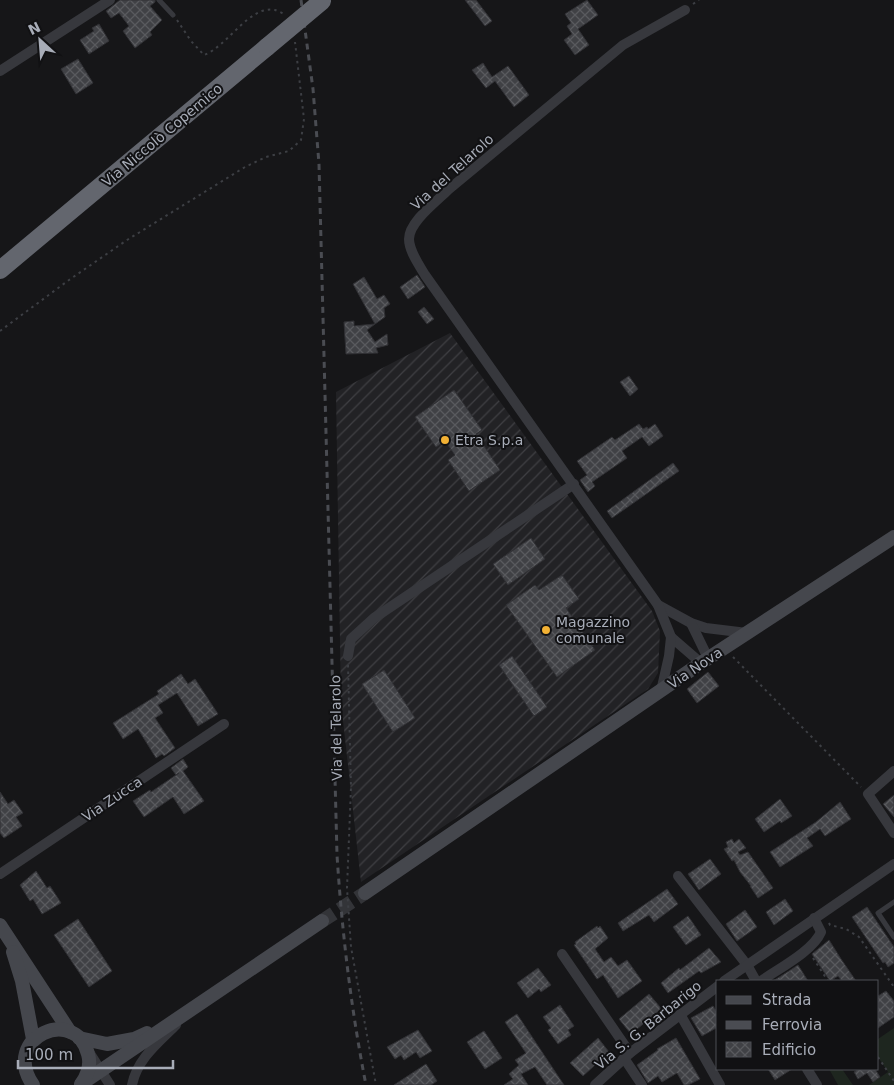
<svg xmlns="http://www.w3.org/2000/svg" width="894" height="1085" font-family="'DejaVu Sans',sans-serif">
<style>
.industrial{fill:url(#industrial-furrows)}
.park{fill:#1e261f}
.building{fill:url(#building-cross-hatch);stroke:#303034}
.lines{fill:none;stroke-linecap:round;stroke-linejoin:round}
.secondary-tunnel{stroke:#333438;stroke-width:14;stroke-dasharray:14 7;stroke-linecap:butt}
.path{stroke:#3d3f44;stroke-width:2;stroke-dasharray:2.5 4;stroke-linecap:butt}
.lane{stroke:#37383d;stroke-width:5}
.street{stroke:#37383d;stroke-width:10}
.secondary{stroke:#45474d;stroke-width:14}
.highway{stroke:#63666e;stroke-width:18}
.rail{stroke:#4a4c52;stroke-width:3;stroke-dasharray:6 5;stroke-linecap:butt}
.highway-bridge{stroke:#63666e;stroke-width:18}
.poi-dot{fill:#f2b134;stroke:#111113;stroke-width:2}
.labels{text-anchor:middle;dominant-baseline:central;stroke-width:4;stroke-linejoin:round;paint-order:stroke}
.street-label{font-size:14px;fill:#a8adb8;stroke:#111113}
.poi-label{font-size:14px;fill:#a8adb8;stroke:#111113;text-anchor:start}
</style>
<defs>
<pattern id="industrial-furrows" width="10" height="10" patternUnits="userSpaceOnUse" patternTransform="scale(1.25)"><rect width="10" height="10" fill="#222225"/><path d="M-1 1l2-2M0 10L10 0M9 11l2-2" fill="none" stroke="#3f3f43"/></pattern>
<pattern id="building-cross-hatch" width="8" height="8" patternUnits="userSpaceOnUse" patternTransform="scale(1.25)"><rect width="8" height="8" fill="#404145"/><path d="M0 0l8 8M0 8l8-8" fill="none" stroke="#595a5e"/></pattern>
</defs>
<rect width="100%" height="100%" fill="#161618"/>
<!-- industrial -->
<polygon class="industrial" points="450,333 652,611 660,631 658,673 648,689 361,882 341,702 336,392"/>
<!-- park -->
<g class="park">
<polygon points="894,1028 894,1085 869,1085 888,1072 878,1057 878,1039"/>
<polygon points="829,1069 842,1069 853,1085 838,1085"/>
</g>
<!-- building -->
<g class="building">
<polygon points="120,0 155,0 155,2 150,6 162,20 150,32 152,35 135,48 123,31 129,26 119,13 111,18 106,11"/>
<polygon points="465,0 476,0 492,21 485,26"/>
<polygon points="587,0 598,15 578,29 589,45 575,55 564,40 572,34 567,26 571,23 565,14"/>
<polygon points="99,24 109,41 89,54 80,40 94,31 92,28"/>
<polygon points="78,59 93,83 76,94 61,69"/>
<polygon points="483,63 492,77 508,66 529,95 514,107 495,81 486,88 472,70"/>
<polygon points="417,275 425,287 408,299 400,287"/>
<polygon points="364,277 377,299 384,295 390,304 384,308 385,317 375,324 353,284"/>
<polygon points="424,307 434,319 427,324 418,312"/>
<polygon points="354,321 354,326 375,324 367,330 375,342 387,334 388,345 376,348 378,353 346,354 344,322"/>
<polygon points="629,376 638,389 630,396 620,382"/>
<polygon points="454,390 482,430 476,434 500,470 469,491 448,460 455,455 445,441 436,447 415,417"/>
<polygon points="639,424 643,429 647,427 648,429 655,424 663,436 649,446 642,437 622,451 627,458 592,482 595,486 588,492 580,480 587,475 577,461 612,437 615,440"/>
<polygon points="673,463 679,471 612,518 607,511"/>
<polygon points="531,538 545,559 508,585 493,564"/>
<polygon points="562,575 579,599 566,608 595,650 557,677 506,605 535,585 539,590"/>
<polygon points="512,656 547,707 534,716 499,665"/>
<polygon points="384,670 415,718 393,732 362,684"/>
<polygon points="708,672 719,686 697,703 687,689"/>
<polygon points="181,674 188,684 195,679 218,714 198,726 177,693 158,705 163,713 155,718 175,748 164,756 162,754 156,758 138,729 123,739 113,723 159,694 157,691"/>
<polygon points="183,759 188,767 183,771 204,801 184,814 173,797 144,817 133,801 150,790 151,792 179,773 176,775 171,768"/>
<polygon points="0,792 8,804 14,800 23,813 16,817 22,826 4,838 0,833"/>
<polygon points="894,795 894,817 883,804"/>
<polygon points="780,799 792,816 781,823 780,821 764,832 755,819"/>
<polygon points="840,802 851,819 825,836 820,829 807,838 813,846 780,867 770,852 816,822"/>
<polygon points="732,839 734,843 739,839 746,848 738,852 740,855 748,852 773,888 758,898 750,886 751,886 740,872 734,860 732,861 724,849 728,847 726,842"/>
<polygon points="710,859 721,874 699,890 688,874"/>
<polygon points="36,871 47,888 50,886 61,903 42,914 33,899 30,901 20,885"/>
<polygon points="667,889 678,904 654,922 649,915 623,931 618,923"/>
<polygon points="785,899 793,911 774,925 766,912"/>
<polygon points="867,907 894,947 894,963 888,967 885,962 883,963 852,917"/>
<polygon points="745,910 757,927 737,941 726,924"/>
<polygon points="688,916 701,935 686,945 673,927"/>
<polygon points="78,919 112,971 89,987 54,935"/>
<polygon points="597,926 598,928 600,926 608,938 595,949 604,962 611,957 618,966 627,960 642,981 618,998 603,975 597,979 574,945 576,944 575,942"/>
<polygon points="829,940 841,959 856,981 842,981 838,976 830,981 812,954"/>
<polygon points="709,948 721,962 701,973 699,971 668,993 661,983 679,968 680,970"/>
<polygon points="798,965 808,981 773,981 789,971"/>
<polygon points="538,968 551,985 541,992 539,989 528,998 517,983"/>
<polygon points="886,991 894,1001 894,1017 878,1028 878,996"/>
<polygon points="649,994 660,1007 660,1010 631,1034 619,1019"/>
<polygon points="560,1005 574,1026 568,1030 571,1035 558,1044 548,1030 551,1028 543,1017"/>
<polygon points="713,1006 718,1014 718,1027 702,1036 691,1018"/>
<polygon points="517,1014 544,1055 564,1085 547,1085 535,1067 521,1074 528,1085 504,1085 513,1079 509,1074 519,1065 515,1060 526,1053 505,1022"/>
<polygon points="418,1030 432,1051 420,1058 416,1052 404,1060 401,1055 395,1059 387,1047"/>
<polygon points="484,1031 502,1058 485,1069 467,1042"/>
<polygon points="598,1038 609,1052 583,1076 570,1063"/>
<polygon points="676,1038 700,1079 688,1085 684,1085 677,1073 662,1082 658,1076 648,1083 637,1065 658,1050 657,1049"/>
<polygon points="426,1064 437,1081 431,1085 394,1085"/>
<polygon points="768,1069 792,1069 775,1080"/>
<polygon points="859,1069 875,1069 880,1077 873,1082 867,1073 858,1079 854,1072"/>
</g>
<g class="lines">
<!-- secondary-tunnel -->
<polyline class="secondary-tunnel" points="322,921 365,893"/>
<!-- path -->
<g class="path">
<polyline points="693,4 699,0"/>
<path d="M177 20 191 41 204 55C228 46 249 5 275 10 278 11 282 13 286 15"/>
<polyline points="0,331 69,280 127,240 245,167 266,157 289,151 301,140 304,119 295,42"/>
<polyline points="733,657 861,787"/>
<polyline points="348,665 351,787 347,888 351,947 376,1085"/>
<polyline points="829,923 830,925 846,929 859,937 894,987"/>
<polyline points="813,958 828,981"/>
<polyline points="878,1057 894,1081"/>
</g>
<!-- lane -->
<g class="lane">
<polyline points="159,0 173,15"/>
<polyline points="894,902 878,913 894,937"/>
</g>
<!-- street -->
<g class="street">
<polyline points="0,71 110,0"/>
<polyline points="658,605 691,623 706,628 747,633"/>
<polyline points="691,623 708,658"/>
<polyline points="671,637 701,663"/>
<polyline points="348,656 351,639 374,618 574,484"/>
<path d="M661 691 669 656 671 637 658 605 425 275C419 265 409 251 409 239 409 222 436 202 448 190L623 45 685 10"/>
<polyline points="894,771 868,794 894,833"/>
<polyline points="0,874 224,724"/>
<polyline points="678,876 747,965 756,981"/>
<polyline points="562,954 630,1053"/>
<polyline points="724,981 894,864"/>
<path d="M761 981C778 969 813 951 821 932L814 918"/>
<polyline points="680,1014 720,1085"/>
<polyline points="89,1052 110,1085"/>
<polyline points="624,1058 642,1085"/>
<polyline points="807,1069 817,1085"/>
<path d="M132 1085C137 1059 159 1042 176 1025"/>
<polyline points="595,1085 630,1053 718,986"/>
</g>
<!-- secondary -->
<g class="secondary">
<polyline points="365,893 701,663 894,537"/>
<polyline points="0,925 70,1032"/>
<polyline points="13,952 22,981 33,1039"/>
<polyline points="79,1038 107,1044 134,1039 147,1033"/>
<polyline points="81,1084 322,921"/>
<path d="M33 1085C0 1037 76 1005 88 1054 91 1064 88 1074 82 1083"/>
</g>
<!-- highway -->
<polyline class="highway" points="0,270 267,47"/>
<!-- rail -->
<path class="rail" d="M301 0 313 89 319 164 337 855C342 932 351 1009 366 1085"/>
<!-- highway-bridge -->
<polyline class="highway-bridge" points="267,47 322,1"/>
</g>
<!-- markers -->
<g class="poi-dot">
<circle cx="445" cy="440" r="5"/>
<circle cx="546" cy="630" r="5"/>
</g>
<g class="labels">
<!-- street labels -->
<g class="street-label">
<text transform="translate(162 135) rotate(-40)">Via Niccolò Copernico</text>
<text transform="translate(452 172) rotate(-42)">Via del Telarolo</text>
<text transform="translate(695 668) rotate(-34)">Via Nova</text>
<text transform="translate(336 728) rotate(-91)">Via del Telarolo</text>
<text transform="translate(112 799) rotate(-34)">Via Zucca</text>
<text transform="translate(648 1025) rotate(-39)">Via S. G. Barbarigo</text>
</g>
<!-- poi labels -->
<g class="poi-label">
<text x="455" y="440">Etra S.p.a</text>
<text x="556" y="622">Magazzino<tspan x="556" dy="16">comunale</tspan></text>
</g>
</g>
<!-- legend -->
<rect x="716" y="980" width="162" height="90" fill="#111113" stroke="#4d4f55"/>
<rect x="726" y="996" width="25" height="8" fill="#45474d" stroke="#4d4f55"/>
<text x="762" y="1005" font-size="15" fill="#a8adb8">Strada</text>
<rect x="726" y="1021" width="25" height="8" fill="#4a4c52" stroke="#4d4f55"/>
<text x="762" y="1030" font-size="15" fill="#a8adb8">Ferrovia</text>
<rect x="726" y="1042" width="25" height="15" fill="url(#building-cross-hatch)" stroke="#4d4f55"/>
<text x="762" y="1055" font-size="15" fill="#a8adb8">Edificio</text>
<!-- north arrow -->
<g transform="translate(40 40) rotate(334)" stroke="#111113" stroke-width="4" paint-order="stroke">
<path d="M0-4L9 19L0 12L-9 19Z" fill="#a8adb8"/>
<text y="-8" font-size="14" font-weight="bold" text-anchor="middle" fill="#a8adb8">N</text>
</g>
<!-- scale -->
<path d="M18 1060v8h155v-8" fill="none" stroke="#a8adb8" stroke-width="2.5"/>
<text x="25" y="1060" font-size="15" fill="#a8adb8" stroke="#111113" stroke-width="4" paint-order="stroke">100 m</text>
</svg>
